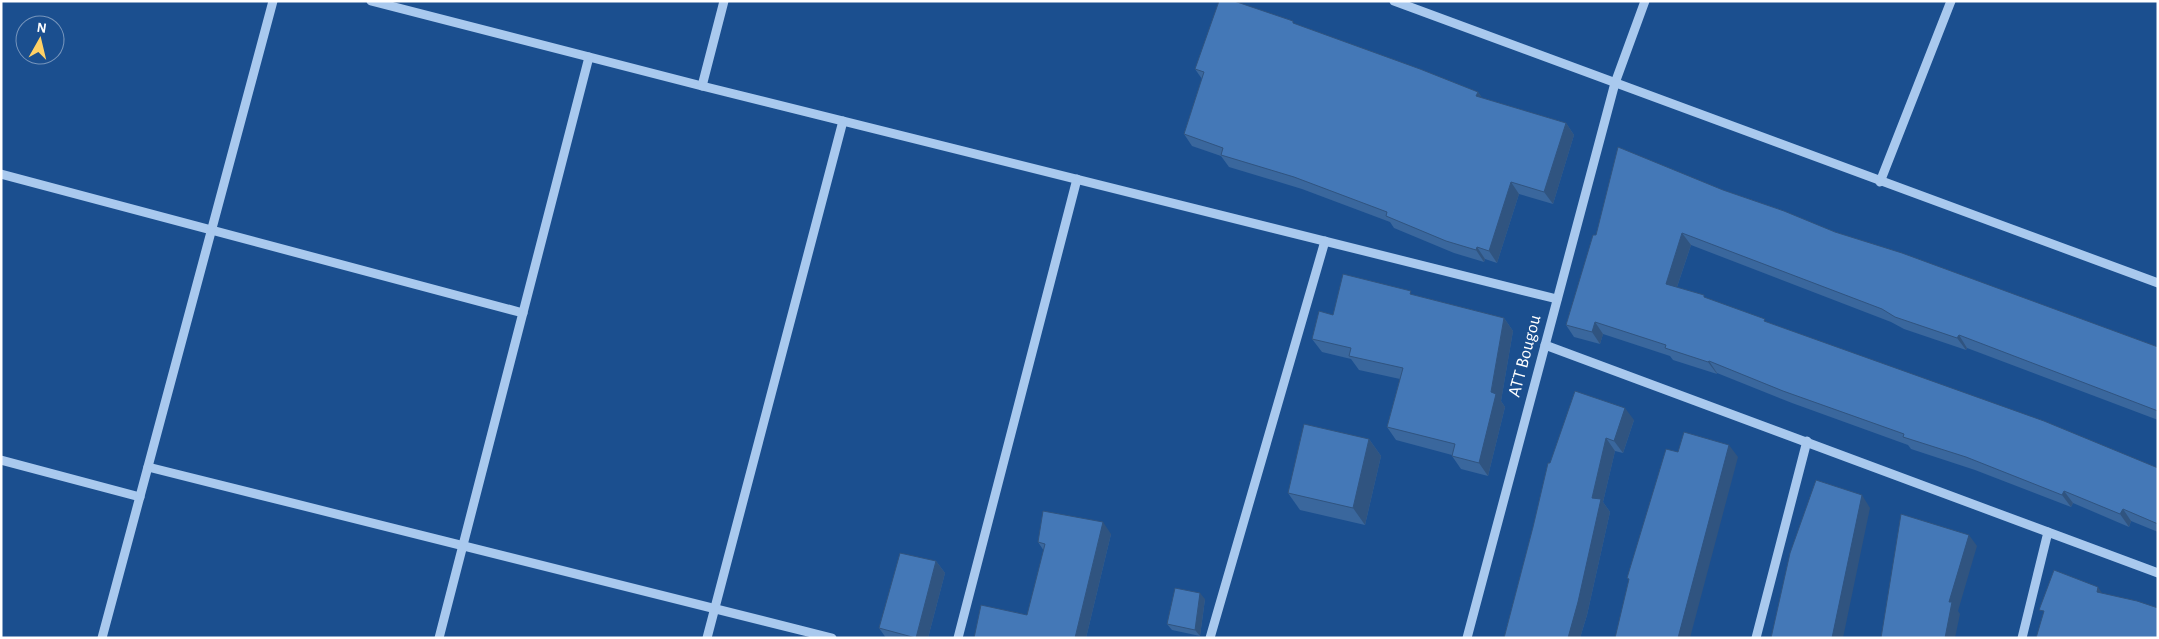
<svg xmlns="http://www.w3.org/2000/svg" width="2159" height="639" font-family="'Alegreya Sans',sans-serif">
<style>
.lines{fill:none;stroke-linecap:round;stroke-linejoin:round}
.minor{stroke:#a9c9ee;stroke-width:9}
.wall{fill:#3a679d}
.shaded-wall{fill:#305480}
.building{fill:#4478b7;stroke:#305480}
.labels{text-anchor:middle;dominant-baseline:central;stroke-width:4;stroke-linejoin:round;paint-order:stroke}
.street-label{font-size:18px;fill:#fff;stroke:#1b4f8f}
</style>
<rect width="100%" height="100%" fill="#1b4f8f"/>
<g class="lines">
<!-- minor -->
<g class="minor">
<polyline points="371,1 702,86 1557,299"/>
<polyline points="1394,1 2158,283"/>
<polyline points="702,86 724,1"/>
<polyline points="1,174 523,313"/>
<polyline points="1880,182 1951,1"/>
<polyline points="1545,345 2158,573"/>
<polyline points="1,460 140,497"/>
<polyline points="148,467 832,638"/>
<polyline points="102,638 273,1"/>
<polyline points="439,638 589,57"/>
<polyline points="707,638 843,121"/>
<polyline points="958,638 1077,179"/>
<polyline points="1210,638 1325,241"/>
<polyline points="1467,638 1615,83 1645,1"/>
<polyline points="1756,638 1807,441"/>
<polyline points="2022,638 2048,532"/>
</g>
</g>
<!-- wall -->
<g class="wall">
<polygon points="1295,24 1478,92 1482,98 1566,123 1574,135 1553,204 1519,194 1497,263 1485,259 1484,262 1454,253 1394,228 1390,222 1302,189 1229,167 1221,156 1192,146 1184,134 1202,79 1195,69"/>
<polygon points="1723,190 1835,232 2158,347 2158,420 1967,348 1966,350 1904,329 1891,322 1691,245 1677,287 1767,322 2158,468 2158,532 2131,521 2129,527 2073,503 2071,507 1975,470 1911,449 1908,445 1792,403 1717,373 1717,374 1673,360 1670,356 1603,334 1600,344 1574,337 1566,325 1596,235"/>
<polygon points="1414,295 1504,318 1513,331 1501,401 1505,407 1488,476 1461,469 1452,456 1452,455 1396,440 1387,427 1400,379 1359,370 1351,359 1322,352 1312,339 1333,315"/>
<polygon points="1634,420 1623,453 1615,451 1603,502 1610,512 1587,615 1580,638 1504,638 1550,463"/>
<polygon points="1369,439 1381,456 1365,525 1300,510 1288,493"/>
<polygon points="1111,534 1086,638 1027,615 1044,551 1038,542"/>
<polygon points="936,561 945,573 928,638 886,638 879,628"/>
<polygon points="1205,599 1200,636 1172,630 1167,624"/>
</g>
<!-- shaded-wall -->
<g class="shaded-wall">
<polygon points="1478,92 1486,104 1476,96"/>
<polygon points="1566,123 1574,135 1553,204 1544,192"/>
<polygon points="1511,182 1519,194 1497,263 1489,251"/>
<polygon points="1682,233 1691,245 1674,296 1666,284"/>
<polygon points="1477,247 1485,259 1484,262 1476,250"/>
<polygon points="1504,318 1513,331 1501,401 1505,407 1488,476 1479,463"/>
<polygon points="1595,322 1603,334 1600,344 1592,332"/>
<polygon points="1959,335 1967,348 1966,350 1957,338"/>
<polygon points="1709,361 1717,373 1717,374 1708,362"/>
<polygon points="1625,408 1634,420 1623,453 1614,441"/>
<polygon points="1606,438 1615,451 1603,502 1610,512 1587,615 1580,638 1568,638 1592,498"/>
<polygon points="1369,439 1381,456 1365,525 1353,508"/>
<polygon points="1729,445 1738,457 1690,638 1678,638"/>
<polygon points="2064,491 2073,503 2071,507 2062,495"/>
<polygon points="1862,495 1870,508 1843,638 1832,638"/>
<polygon points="2123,509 2131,521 2129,527 2120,514"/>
<polygon points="1103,522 1111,534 1086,638 1075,638"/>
<polygon points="1969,535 1977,546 1958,611 1960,614 1955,638 1945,638 1949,602"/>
<polygon points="936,561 945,573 928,638 916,638"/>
<polygon points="2098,587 2106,599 2097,592"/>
<polygon points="1200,593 1205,599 1200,636 1195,630"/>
</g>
<!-- building -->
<g class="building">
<polygon points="1219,1 1234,1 1293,21 1293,23 1420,69 1478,92 1476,96 1566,123 1544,192 1511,182 1489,251 1477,247 1476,250 1446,241 1386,216 1387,212 1294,177 1221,155 1223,148 1184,134 1204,72 1195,69"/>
<polygon points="1618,147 1723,190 1784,211 1835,232 1902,253 2158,347 2158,411 1959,335 1957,338 1895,317 1882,309 1682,233 1666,284 1704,295 1704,297 1765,319 1764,321 2044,421 2158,468 2158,524 2123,509 2120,514 2064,491 2062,495 1966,457 1903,437 1904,434 1783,391 1709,361 1708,362 1665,348 1666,345 1595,322 1592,332 1566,325 1593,235 1596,235"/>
<polygon points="1343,274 1411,291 1410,294 1504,318 1491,392 1496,394 1479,463 1452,456 1455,444 1387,427 1403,368 1349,356 1351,348 1312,339 1319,311 1333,315"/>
<polygon points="1575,391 1625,408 1614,441 1606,438 1592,498 1601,499 1578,602 1568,638 1504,638 1533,527 1548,463 1550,463"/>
<polygon points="1304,424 1369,439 1353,508 1288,493"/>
<polygon points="1684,432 1729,445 1678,638 1615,638 1629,579 1627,578 1666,449 1678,452"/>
<polygon points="1816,480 1862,495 1832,638 1771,638 1790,553"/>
<polygon points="1043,511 1103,522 1075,638 974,638 981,605 1027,615 1045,544 1038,542"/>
<polygon points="1901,514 1969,535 1949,602 1952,602 1945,638 1881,638"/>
<polygon points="900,553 936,561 916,638 879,628"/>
<polygon points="2054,570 2098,587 2097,592 2137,601 2158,608 2158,638 2036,638 2044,611 2039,610"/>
<polygon points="1175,588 1200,593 1195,630 1167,624"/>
</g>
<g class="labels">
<!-- street labels -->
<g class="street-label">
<text transform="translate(1525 356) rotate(-75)">ATT Bougou</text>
</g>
</g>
<!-- border -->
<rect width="2159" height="639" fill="none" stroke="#ffffff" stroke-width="5"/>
<!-- north arrow -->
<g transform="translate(40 40) rotate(8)"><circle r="24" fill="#1b4f8f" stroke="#7695bc"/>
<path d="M0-4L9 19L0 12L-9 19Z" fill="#ffd166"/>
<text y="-8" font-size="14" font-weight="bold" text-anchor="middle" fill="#ffffff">N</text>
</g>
</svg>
